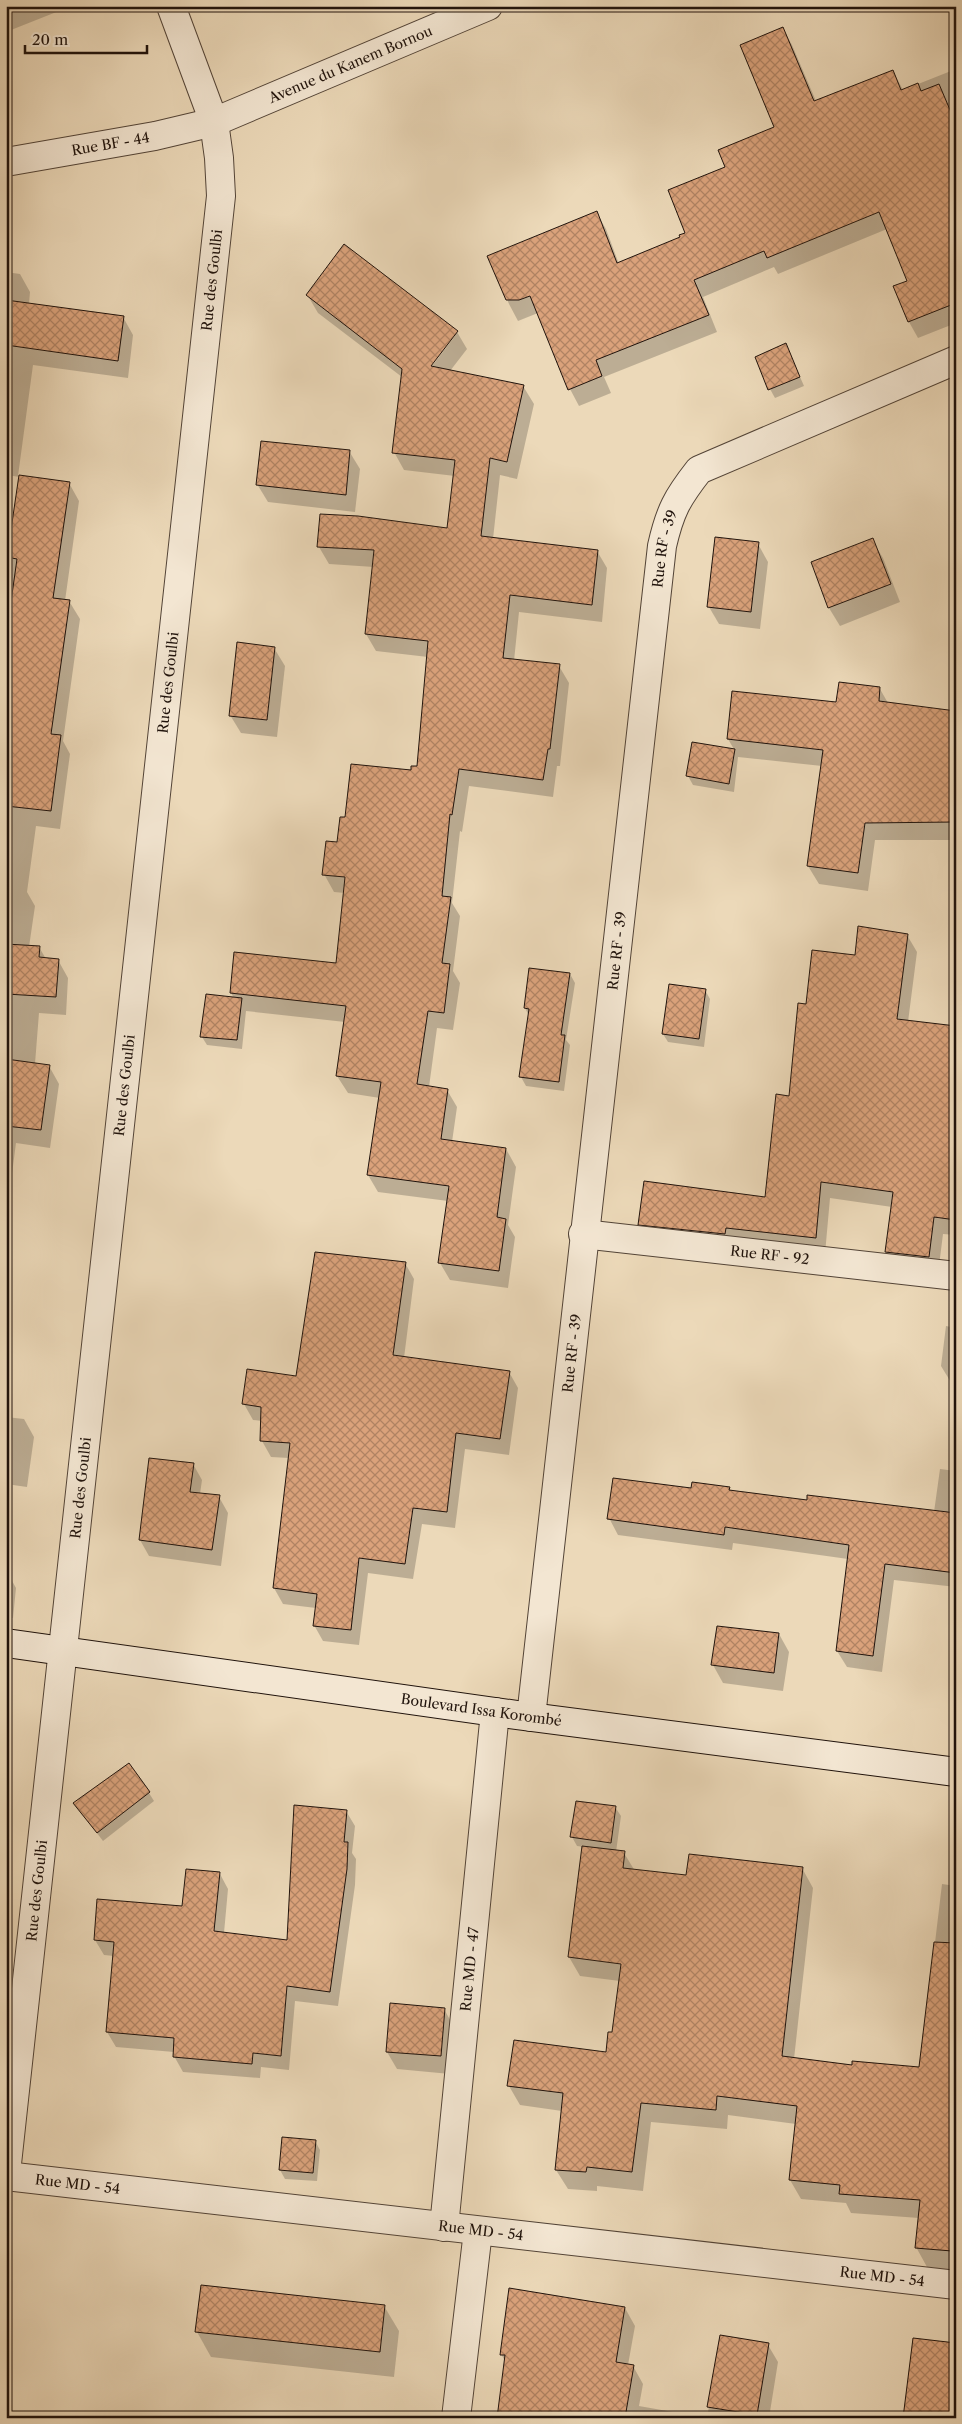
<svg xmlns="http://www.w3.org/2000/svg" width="962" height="2424" font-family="'Libre Caslon Text',serif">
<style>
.shadow{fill:#0003;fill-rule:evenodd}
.building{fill:url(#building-cross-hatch);stroke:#20130c}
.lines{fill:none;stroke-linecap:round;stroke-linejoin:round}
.street-casing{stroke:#534437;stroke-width:30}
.secondary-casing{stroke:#20130c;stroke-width:30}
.street{stroke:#f3e6d2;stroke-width:28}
.secondary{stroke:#f3e6d2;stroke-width:28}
.labels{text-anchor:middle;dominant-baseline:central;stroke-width:5;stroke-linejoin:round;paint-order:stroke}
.street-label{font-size:14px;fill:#20130c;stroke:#f3e6d2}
</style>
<defs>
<pattern id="building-cross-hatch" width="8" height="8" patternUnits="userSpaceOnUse" patternTransform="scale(1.25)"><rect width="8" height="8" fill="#daa27b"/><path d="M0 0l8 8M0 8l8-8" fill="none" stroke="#b08363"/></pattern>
</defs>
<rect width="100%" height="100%" fill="#ecd9b9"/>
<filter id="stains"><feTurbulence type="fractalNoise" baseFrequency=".004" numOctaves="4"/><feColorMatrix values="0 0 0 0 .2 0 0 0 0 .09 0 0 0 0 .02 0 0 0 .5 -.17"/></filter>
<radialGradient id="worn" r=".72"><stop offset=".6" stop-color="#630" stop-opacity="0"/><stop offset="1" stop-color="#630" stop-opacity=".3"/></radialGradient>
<!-- shadow -->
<g class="shadow">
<polygon points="6,6 63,6 64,9 6,32"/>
<polygon points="783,29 792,45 816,101 893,71 903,90 956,69 956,323 918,338 909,322 895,287 909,282 887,229 778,274 774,267 703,297 717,332 604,377 611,393 579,406 570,389 538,313 518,321 509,304 489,257 596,212 606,229 619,264 682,238 726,167 776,127"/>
<polygon points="6,272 20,274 30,292 29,304 123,317 133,335 128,378 33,365 18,476 69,483 79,501 65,601 69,601 80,619 63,741 70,754 60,829 36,826 27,892 35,906 29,947 39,947 46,959 58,960 68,978 66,1015 39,1013 35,1064 49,1066 59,1084 50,1148 16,1143 10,1189 6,1189 6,530 12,531 20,477 6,475"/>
<path d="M308 296 457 332 467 349 450 371 523 386 534 404 517 479 500 475 493 539 597 551 607 568 602 622 519 612 514 661 559 666 569 683 560 766H557L553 797 469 786 462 832 460 831 452 903 460 916 453 971 460 983 453 1030 437 1028 429 1087 447 1090 457 1107 452 1142 506 1149 516 1167 508 1225 515 1237 508 1288 450 1280 440 1263 448 1201 378 1192 368 1175 380 1098 348 1093 337 1076 345 1022 246 1011 242 1049 207 1045 202 1037 234 998 231 993 235 954 337 964 345 893 334 892 324 874 338 844 346 819 418 768 428 657 376 651 366 634 374 567 329 564 319 547 448 529 455 476 404 470 394 452 402 377 318 313ZM452 336H455L428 371 426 370Z"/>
<polygon points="786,345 804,386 775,398 770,389"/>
<polygon points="349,451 360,469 355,512 268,502 257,484"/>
<polygon points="872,540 883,558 900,602 840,626 829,608 813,563"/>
<polygon points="758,544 768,562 760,629 719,624 709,607"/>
<polygon points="274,648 285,666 277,737 241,733 230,715"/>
<polygon points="880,689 888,703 956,712 956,840 875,840 868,891 819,884 808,866 822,766 738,757 734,792 693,785 688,776 693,744 735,751 728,739"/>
<polygon points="907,935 917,952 908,1022 956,1092 956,1235 943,1234 938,1274 896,1269 886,1252 892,1207 830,1198 825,1254 649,1241 640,1224 767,1199 790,1098 807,1005 856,956"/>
<polygon points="530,969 570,974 575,983 566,1040 570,1045 564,1091 526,1086 521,1077 529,1016 525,1008"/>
<polygon points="705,990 710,999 704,1047 668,1042 663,1034"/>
<polygon points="405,1263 414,1279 404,1358 509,1372 518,1388 509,1455 465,1449 455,1528 422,1524 413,1579 368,1573 359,1645 323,1641 314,1625 316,1608 283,1604 274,1588 289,1458 271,1457 262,1441 262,1421 253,1420 244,1404 297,1377"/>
<polygon points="946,1326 956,1328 956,1384 952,1384 941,1366"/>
<polygon points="6,1417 24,1419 34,1437 27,1487 6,1484"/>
<polygon points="193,1464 202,1480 200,1494 219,1497 228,1513 221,1566 149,1556 140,1540"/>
<polygon points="940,1469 956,1471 956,1587 894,1580 882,1672 847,1667 837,1651 848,1559 733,1543 732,1550 618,1535 609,1518 692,1490 729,1488 731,1491 808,1501 934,1512"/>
<polygon points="6,1578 11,1579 16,1588 13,1618 6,1617"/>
<polygon points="779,1634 789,1652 783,1691 723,1683 713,1665"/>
<polygon points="149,1793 154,1801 103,1841 74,1803"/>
<polygon points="615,1807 621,1816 616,1852 624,1853 635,1871 687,1876 802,1868 813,1888 794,2059 853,2066 920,2068 942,1884 956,1886 956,2270 927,2267 916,2247 919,2218 851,2213 846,2203 801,2199 790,2180 796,2124 728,2115 727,2129 651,2122 643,2191 597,2186 597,2191 568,2189 556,2170 562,2111 520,2105 509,2086 607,2053 613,2034 620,1981 580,1976 569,1957 584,1847 577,1846 572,1837"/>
<polygon points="346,1811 355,1826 352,1853 356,1859 355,1885 338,2006 295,2001 289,2070 261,2067 260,2078 183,2072 174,2056 174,2052 116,2047 107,2032 114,1956 104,1955 95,1940 184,1908 220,1874 228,1889 224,1933 288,1942"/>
<polygon points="444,2009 454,2027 450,2074 397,2069 387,2052"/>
<polygon points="315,2141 320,2150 317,2181 285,2179 280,2170"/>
<polygon points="384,2306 399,2331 394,2377 211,2357 197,2332"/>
<polygon points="625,2308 635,2326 628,2365 633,2366 643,2384 639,2406 707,2418 721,2337 768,2345 778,2362 769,2418 498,2418 505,2361 501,2354"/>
</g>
<!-- building -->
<g class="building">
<polygon points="783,27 814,101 893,70 901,90 918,83 921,91 939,84 956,124 956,303 908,322 893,286 907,281 879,212 767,258 764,251 694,280 709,315 596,360 602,376 568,390 530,296 519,300 506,300 487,256 597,211 617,263 680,237 679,235 685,233 668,190 725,167 718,150 774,127 740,45"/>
<polygon points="344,244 458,331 431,366 524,385 507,462 490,458 481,536 598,550 592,605 510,595 503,658 560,664 550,749 548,749 543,780 459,769 452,815 450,814 442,896 451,897 442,963 450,964 444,1013 428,1011 417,1084 448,1089 441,1139 506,1148 497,1217 506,1219 499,1271 438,1263 449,1186 367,1175 381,1082 336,1076 346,1006 230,993 234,952 336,963 345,877 322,875 326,841 337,842 340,817 345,817 351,764 411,770 411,766 417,766 428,641 365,634 374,550 317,547 320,514 358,516 447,528 455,460 392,453 402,369 306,295"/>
<polygon points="6,300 124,316 118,361 6,345"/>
<polygon points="786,343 800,377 768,390 755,357"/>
<polygon points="261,441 350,450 346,495 256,485"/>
<polygon points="19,475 70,482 53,598 70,600 51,734 61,735 51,811 6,806 6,637 17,559 7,557"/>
<polygon points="715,537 759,542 751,612 707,607"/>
<polygon points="873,538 891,584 828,608 811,562"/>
<polygon points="237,642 275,647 267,720 229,716"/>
<polygon points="839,682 880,687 879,701 956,711 955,822 865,823 858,873 807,866 823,750 727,739 732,691 836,702"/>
<polygon points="692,742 735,749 729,784 686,776"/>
<polygon points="858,926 908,934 897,1019 956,1026 956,1220 934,1217 929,1257 885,1252 893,1192 821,1182 816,1238 726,1228 725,1234 638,1225 644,1181 765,1197 776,1094 789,1096 798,1003 806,1004 812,950 855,955"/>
<polygon points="6,944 40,946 39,957 59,959 56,997 6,994"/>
<polygon points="529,968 570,973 561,1035 565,1035 559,1082 519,1077 529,1009 524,1008"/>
<polygon points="669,984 706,989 699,1039 662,1034"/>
<polygon points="206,994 242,998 237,1040 200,1037"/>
<polygon points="6,1059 50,1065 41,1130 6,1126"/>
<polygon points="315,1252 406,1262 393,1355 510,1371 500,1439 456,1433 447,1512 413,1508 405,1564 359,1558 351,1630 313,1626 317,1594 273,1588 290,1443 260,1441 261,1407 242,1404 247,1369 296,1376"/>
<polygon points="149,1458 194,1463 190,1492 220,1495 212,1550 139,1540"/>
<polygon points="613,1478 691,1488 692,1482 730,1487 729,1490 807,1500 807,1495 956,1513 956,1573 885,1564 873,1656 836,1651 849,1545 725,1527 724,1535 607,1519"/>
<polygon points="717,1626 779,1633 774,1673 711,1665"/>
<polygon points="129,1763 150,1792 97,1833 73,1803"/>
<polygon points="576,1801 616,1806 611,1843 570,1837"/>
<polygon points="294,1805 347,1810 344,1842 348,1842 347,1869 330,1992 287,1986 281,2056 253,2053 252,2064 173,2057 174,2038 106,2032 114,1942 94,1940 97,1899 182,1906 186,1869 220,1872 214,1931 287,1940"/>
<polygon points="582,1846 625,1851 623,1868 686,1875 689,1854 803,1867 782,2056 852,2065 852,2061 919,2067 934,1942 956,1943 956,2218 952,2251 915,2248 920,2200 839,2194 840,2185 789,2180 797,2106 717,2096 716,2110 641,2103 632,2172 587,2167 586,2172 555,2170 563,2093 507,2086 514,2040 606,2052 608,2032 612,2032 621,1964 568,1957"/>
<polygon points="390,2003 445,2008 441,2056 386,2052"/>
<polygon points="282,2137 316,2140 313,2173 279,2170"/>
<polygon points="201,2285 385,2305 380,2352 195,2332"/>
<polygon points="509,2288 625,2307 616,2362 634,2365 625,2418 497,2418 505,2355 500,2355"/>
<polygon points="720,2335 769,2343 757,2415 707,2407"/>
<polygon points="913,2338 956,2343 956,2418 903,2418"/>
</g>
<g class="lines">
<defs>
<g id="street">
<path id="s1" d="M6 162 155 136 214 122 488 6"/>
<path id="s2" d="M583 1234 956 1276"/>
<path id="s3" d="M531 1717 662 546C670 511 677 498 699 470L956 360"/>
<path id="s4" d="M6 2173 221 196 219 158 214 122 171 6"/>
<path id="s5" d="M6 2176 956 2285"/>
<path id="s6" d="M444 2227 495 1712"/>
<polyline points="456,2418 478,2231"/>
</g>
<g id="secondary">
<path id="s7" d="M6 1643 531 1717 956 1772"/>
</g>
</defs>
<!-- street casing -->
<use href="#street" class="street-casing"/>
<!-- secondary casing -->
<use href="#secondary" class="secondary-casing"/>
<!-- street -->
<use href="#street" class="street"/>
<!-- secondary -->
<use href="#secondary" class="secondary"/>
</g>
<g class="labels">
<!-- street labels -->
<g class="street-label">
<text stroke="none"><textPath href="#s1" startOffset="360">Avenue du Kanem Bornou</textPath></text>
<text stroke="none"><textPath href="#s1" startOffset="106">Rue BF - 44</textPath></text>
<text stroke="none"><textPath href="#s4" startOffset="1904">Rue des Goulbi</textPath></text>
<text stroke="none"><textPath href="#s3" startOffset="1176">Rue RF - 39</textPath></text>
<text stroke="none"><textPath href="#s4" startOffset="1499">Rue des Goulbi</textPath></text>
<text stroke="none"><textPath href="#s3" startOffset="771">Rue RF - 39</textPath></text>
<text stroke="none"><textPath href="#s4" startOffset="1094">Rue des Goulbi</textPath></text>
<text stroke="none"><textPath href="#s2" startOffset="188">Rue RF - 92</textPath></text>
<text stroke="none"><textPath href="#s3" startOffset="366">Rue RF - 39</textPath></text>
<text stroke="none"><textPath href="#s4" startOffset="689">Rue des Goulbi</textPath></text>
<text stroke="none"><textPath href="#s7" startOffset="480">Boulevard Issa Korombé</textPath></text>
<text stroke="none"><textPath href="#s4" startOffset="284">Rue des Goulbi</textPath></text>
<text stroke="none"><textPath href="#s6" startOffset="259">Rue MD - 47</textPath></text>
<text stroke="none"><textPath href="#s5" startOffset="72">Rue MD - 54</textPath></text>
<text stroke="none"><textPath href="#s5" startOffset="478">Rue MD - 54</textPath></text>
<text stroke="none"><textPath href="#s5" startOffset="882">Rue MD - 54</textPath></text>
</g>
</g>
<!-- margin -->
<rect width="962" height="2424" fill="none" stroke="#ecd9b9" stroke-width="25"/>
<rect x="8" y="8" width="947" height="2409" fill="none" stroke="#20130c" stroke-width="2.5"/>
<rect x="12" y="12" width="937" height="2399" fill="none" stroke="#20130c"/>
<!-- scale -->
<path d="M25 45v8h122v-8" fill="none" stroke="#20130c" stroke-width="2.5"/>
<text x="32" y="45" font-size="15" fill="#20130c" stroke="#f3e6d2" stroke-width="4" paint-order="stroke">20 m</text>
<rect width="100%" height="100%" filter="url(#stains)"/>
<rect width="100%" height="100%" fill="url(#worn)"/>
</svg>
